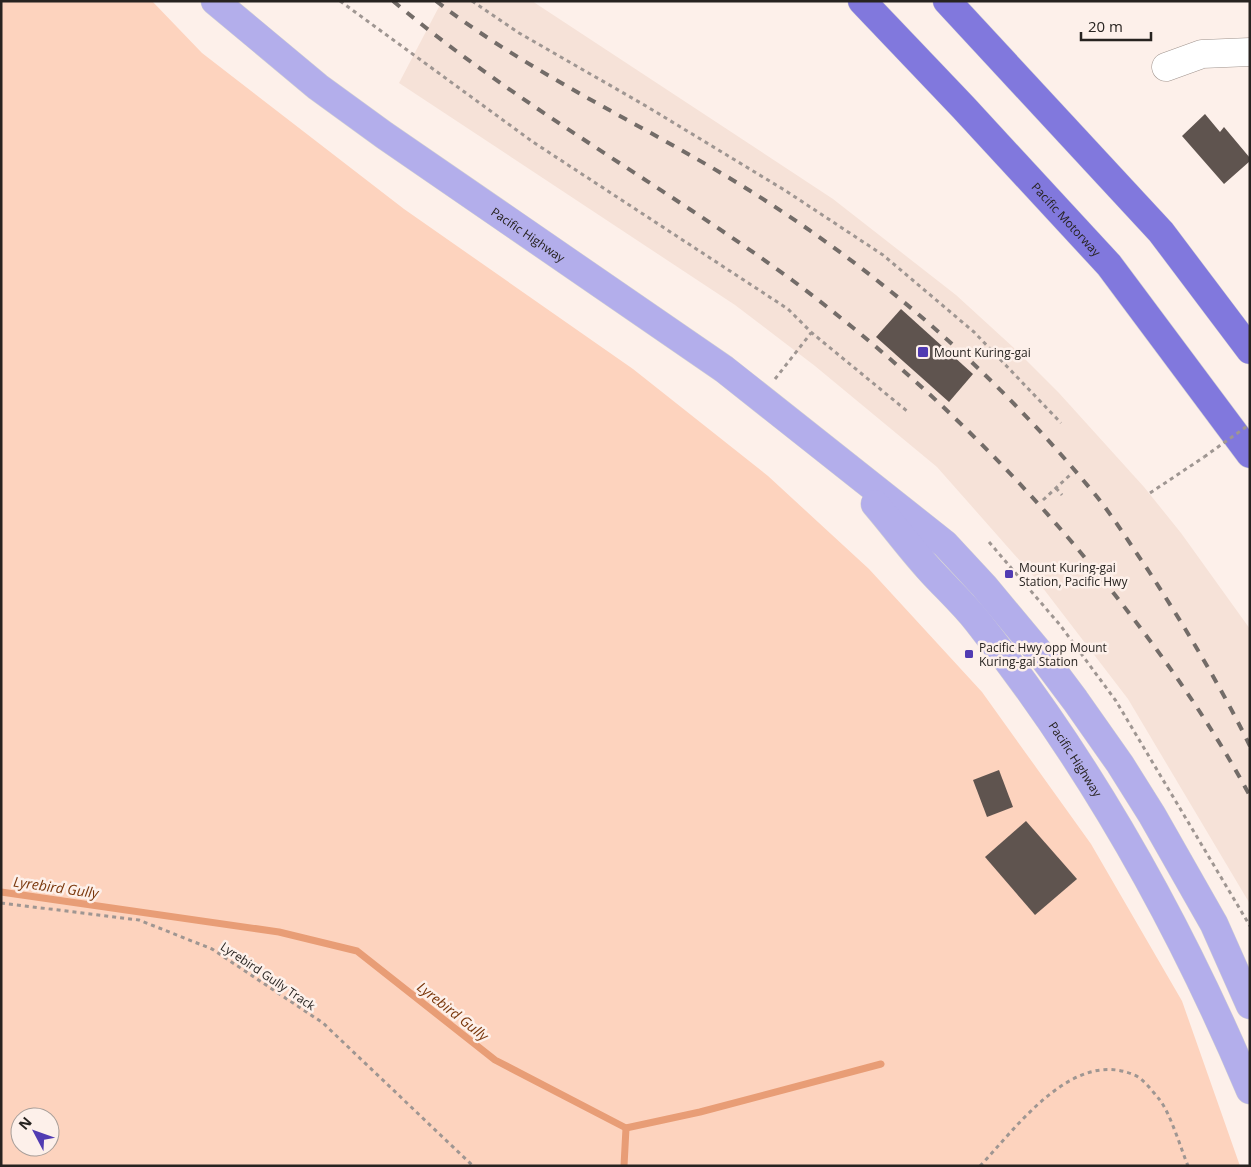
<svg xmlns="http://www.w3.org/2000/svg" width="1251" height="1167" font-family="'Open Sans',sans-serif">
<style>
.built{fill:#f6e2d8}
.green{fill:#fdd3be;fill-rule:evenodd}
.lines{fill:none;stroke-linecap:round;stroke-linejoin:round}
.stream{stroke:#e89d76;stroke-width:7}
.building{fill:#5f544f}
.minor-casing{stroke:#a0948e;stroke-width:29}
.major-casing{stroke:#d4d3d2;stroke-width:29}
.highway-casing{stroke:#d4d3d2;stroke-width:29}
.path{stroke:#9f9692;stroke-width:3;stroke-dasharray:4 4;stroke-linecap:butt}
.minor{stroke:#fff;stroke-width:28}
.major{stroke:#b3aeeb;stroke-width:28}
.highway{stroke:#8178dd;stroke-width:28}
.rail{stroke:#736c68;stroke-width:4;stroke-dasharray:9 9;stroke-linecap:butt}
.path-bridge{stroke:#9f9692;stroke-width:3;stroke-dasharray:4 4;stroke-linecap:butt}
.poi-dot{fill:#513bb2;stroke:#fdf0ea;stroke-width:2}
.labels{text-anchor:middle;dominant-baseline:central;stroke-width:5;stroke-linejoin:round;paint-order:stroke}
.street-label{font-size:12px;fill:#272320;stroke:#fdf0ea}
.poi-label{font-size:12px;fill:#272320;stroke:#fdf0ea;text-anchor:start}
.water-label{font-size:14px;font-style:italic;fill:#7a370b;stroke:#fdf0ea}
</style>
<rect width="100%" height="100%" fill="#fdf0ea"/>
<!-- built -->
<polygon class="built" points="442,1 532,1 833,199 956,295 1014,348 1059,393 1144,487 1181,533 1250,629 1250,904 1128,699 1036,579 937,467 815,366 735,305 399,83"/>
<!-- green -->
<path class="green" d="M1 1H152L202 53 404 209 633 369 768 476 869 569 982 692 1091 844 1182 1001 1240 1166H1ZM20 1117H50V1147H20Z"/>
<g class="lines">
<!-- stream -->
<g class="stream">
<polyline points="1,892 279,932 357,951 495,1060 626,1128 700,1112 881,1064"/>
<polyline points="624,1166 626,1128"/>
</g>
</g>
<!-- building -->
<g class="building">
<polygon points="1205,114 1220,132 1224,127 1250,158 1250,161 1224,184 1182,136"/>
<polygon points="901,309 973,374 949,402 876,337"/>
<polygon points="999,770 1013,807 987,817 973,780"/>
<polygon points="1026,821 1077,879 1035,915 985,857"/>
</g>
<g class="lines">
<defs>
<polyline id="minor" points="1166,67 1202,54 1250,52"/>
<g id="major">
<path id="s1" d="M215 1 318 87 384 135 724 369 945 544 984 586 1039 652 1075 700 1120 764 1152 815 1214 924 1250 1005"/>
<path id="s2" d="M875 504C893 525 909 547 928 568 944 586 962 602 977 621 1090 763 1179 922 1250 1090"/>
</g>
<g id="highway">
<path id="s3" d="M862 1 963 107 1109 265 1250 454"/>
<polyline points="947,1 1161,232 1250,350"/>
</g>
</defs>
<!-- minor casing -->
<use href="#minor" class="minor-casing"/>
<!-- major casing -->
<use href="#major" class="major-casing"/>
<!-- highway casing -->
<use href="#highway" class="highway-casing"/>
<!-- path -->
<g class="path">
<polyline points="340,1 533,142 788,309 812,333 907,411"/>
<polyline points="472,1 519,33 646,106 786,191 883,255 974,332 1061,423"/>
<polyline points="775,379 811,333"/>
<polyline points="1056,488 1062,495"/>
<polyline points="1150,493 1204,457"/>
<polyline points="1043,500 1070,475"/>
<polyline points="989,542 1060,625 1116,701 1250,926"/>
<polyline points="1,903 139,920 212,949 323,1023 473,1166"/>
<path d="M980 1166C1017 1127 1073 1048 1134 1075 1143 1078 1153 1092 1159 1099 1170 1112 1181 1149 1188 1166"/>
</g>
<!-- minor -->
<use href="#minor" class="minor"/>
<!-- major -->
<use href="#major" class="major"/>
<!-- highway -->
<use href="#highway" class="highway"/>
<!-- rail -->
<g class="rail">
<path d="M393 1C518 106 661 184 792 280 919 375 1033 487 1129 613 1174 671 1215 731 1250 796"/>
<path d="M436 1C527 71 633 120 731 179 869 263 990 367 1093 492 1113 516 1130 544 1148 570 1185 627 1220 685 1250 746"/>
</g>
<!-- path-bridge -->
<polyline class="path-bridge" points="1204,457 1250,424"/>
</g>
<!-- markers -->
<g class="poi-dot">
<rect x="917" y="346" width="12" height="12" rx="2.5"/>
<rect x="1004" y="569" width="10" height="10" rx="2.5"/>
<rect x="964" y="649" width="10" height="10" rx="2.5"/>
</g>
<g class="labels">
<!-- street labels -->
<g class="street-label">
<text stroke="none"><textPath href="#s3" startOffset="299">Pacific Motorway</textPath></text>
<text stroke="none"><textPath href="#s1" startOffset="391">Pacific Highway</textPath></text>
<text stroke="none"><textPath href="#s2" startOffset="325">Pacific Highway</textPath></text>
<text transform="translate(268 976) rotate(34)">Lyrebird Gully Track</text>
</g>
<!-- poi labels -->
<g class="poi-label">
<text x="934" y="352">Mount Kuring-gai</text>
<text x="1019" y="567">Mount Kuring-gai<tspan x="1019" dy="14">Station, Pacific Hwy</tspan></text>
<text x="979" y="647">Pacific Hwy opp Mount<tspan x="979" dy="14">Kuring-gai Station</tspan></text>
</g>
<!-- water labels -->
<g class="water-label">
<text transform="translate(56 887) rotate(8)">Lyrebird Gully</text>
<text transform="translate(453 1011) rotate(38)">Lyrebird Gully</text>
</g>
</g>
<!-- border -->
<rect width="1251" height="1167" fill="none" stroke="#272320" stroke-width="5"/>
<!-- north arrow -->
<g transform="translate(35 1132) rotate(311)"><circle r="24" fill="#fdf0ea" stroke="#a79e99"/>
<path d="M0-4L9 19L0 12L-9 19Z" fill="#513bb2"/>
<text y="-8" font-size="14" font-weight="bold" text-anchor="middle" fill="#272320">N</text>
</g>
<!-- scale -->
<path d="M1081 32v8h70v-8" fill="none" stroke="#272320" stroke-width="2.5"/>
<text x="1088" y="32" font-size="15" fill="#272320" stroke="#fdf0ea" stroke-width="4" paint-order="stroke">20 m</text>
</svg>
